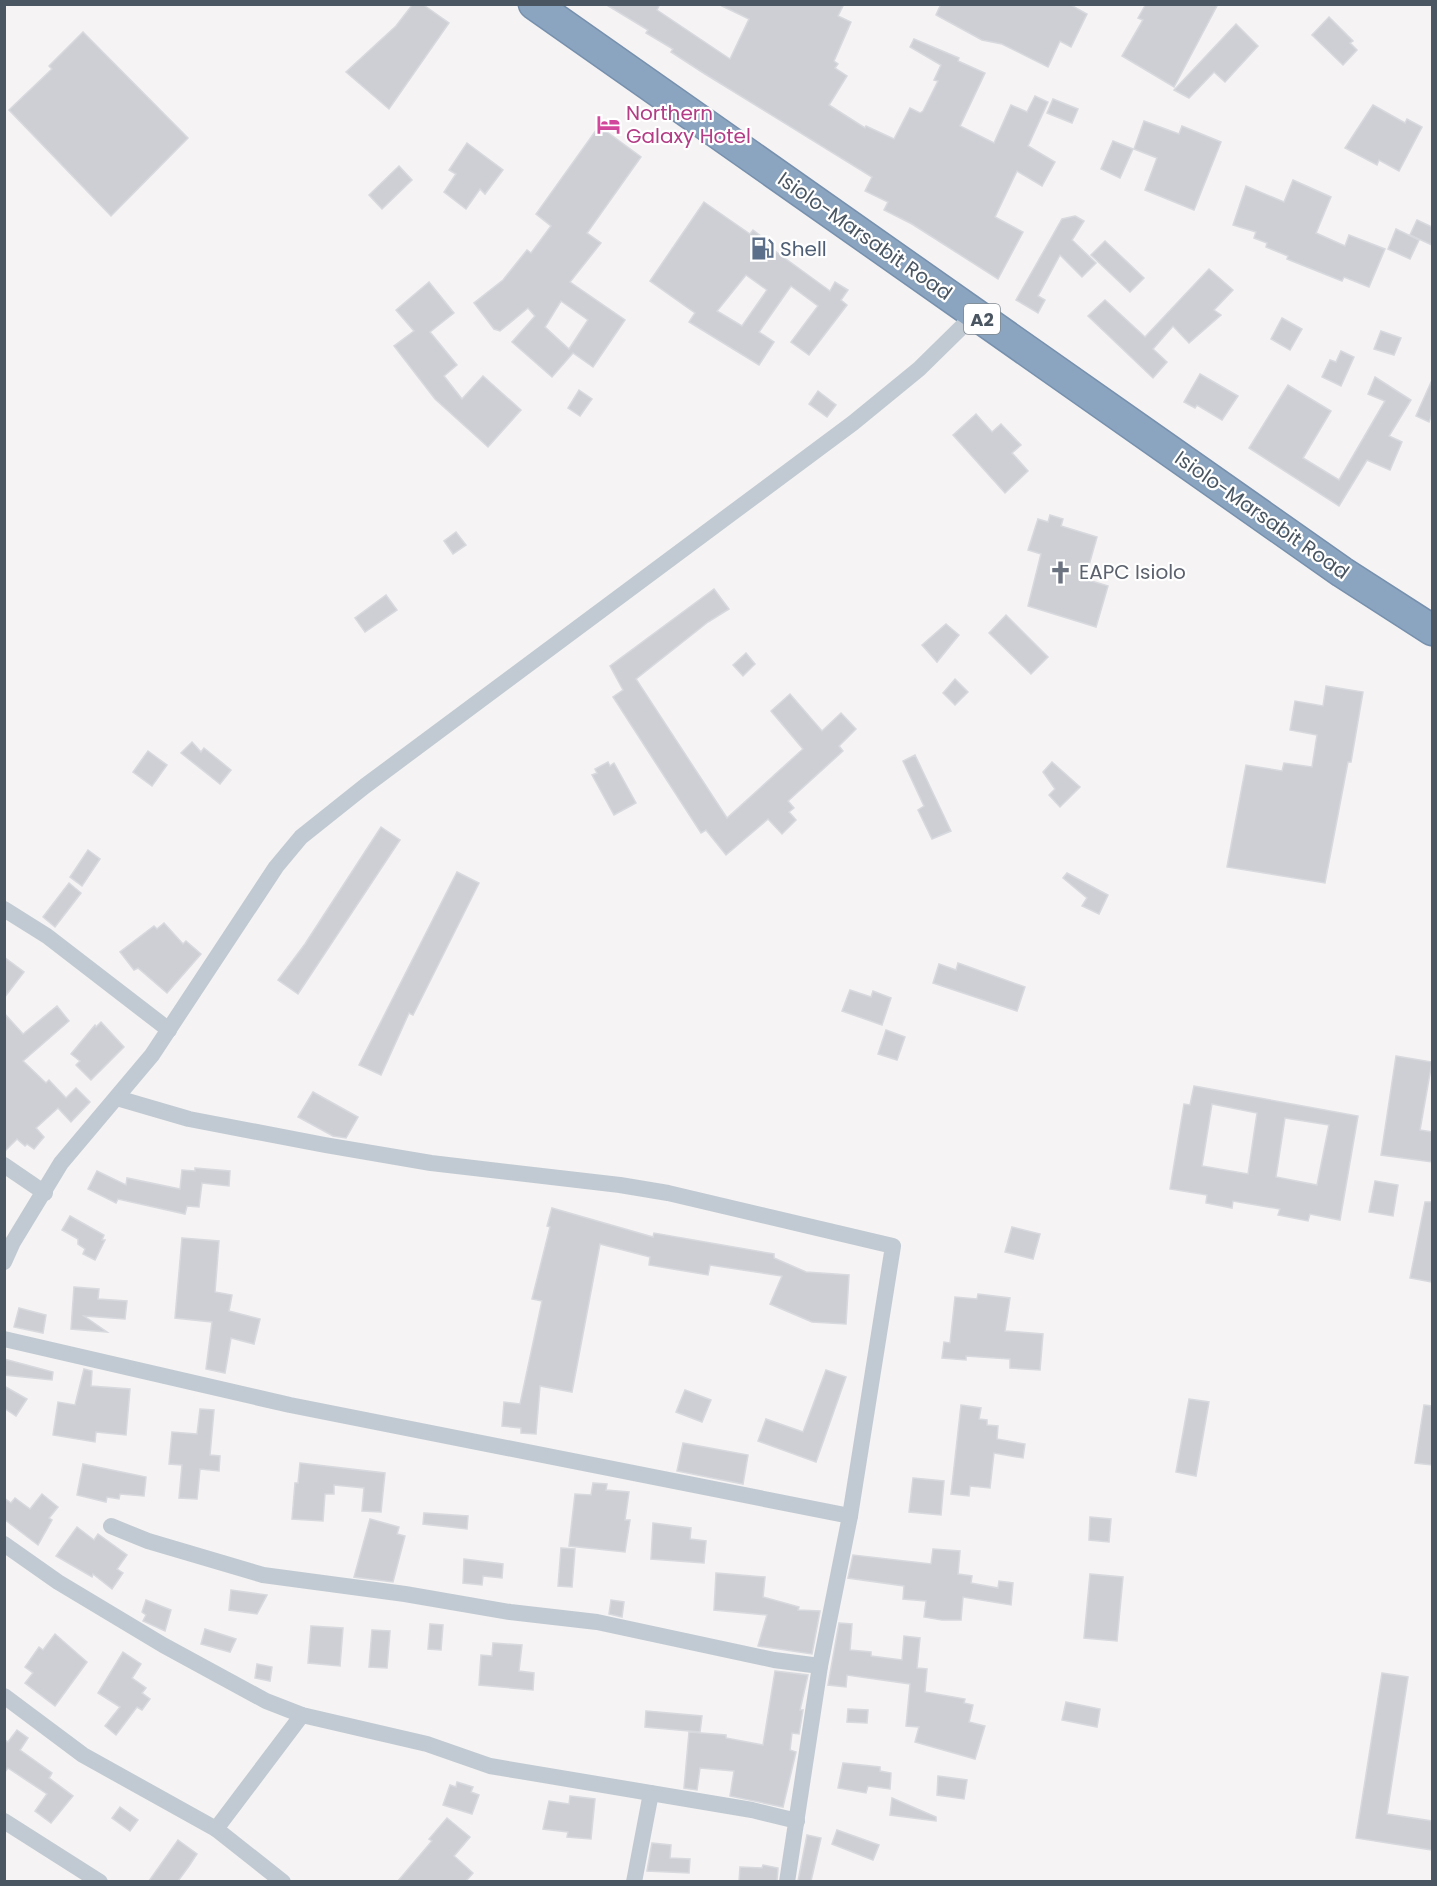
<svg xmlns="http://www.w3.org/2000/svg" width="1437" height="1886" font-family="Poppins,sans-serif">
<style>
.building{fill:#cdcfd5;stroke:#d7d9de;stroke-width:1.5;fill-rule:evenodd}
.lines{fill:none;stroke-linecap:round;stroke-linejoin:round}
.highway-casing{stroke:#7690ad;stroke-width:33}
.street{stroke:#c1cad2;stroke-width:16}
.highway{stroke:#8ba5c1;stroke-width:30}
.labels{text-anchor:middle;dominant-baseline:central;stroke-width:4.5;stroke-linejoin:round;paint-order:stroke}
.shield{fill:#fff;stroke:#808990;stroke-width:1.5}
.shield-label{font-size:18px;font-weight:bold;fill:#4a5661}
.hotel-label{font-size:20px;fill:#b23c85;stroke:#fff;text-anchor:start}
.street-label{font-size:20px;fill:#4a5661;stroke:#fff}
.service-label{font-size:20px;fill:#4e5e75;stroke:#fff;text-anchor:start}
.worship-label{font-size:20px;fill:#5b616d;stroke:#fff;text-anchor:start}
</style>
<rect width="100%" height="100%" fill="#f5f3f3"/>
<!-- building -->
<g class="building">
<polygon points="413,4 422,4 449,23 389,109 346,72 396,26"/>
<polygon points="605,4 660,4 657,10 730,59 749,19 718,4 844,4 838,16 851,22 834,61 838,64 835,68 847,76 829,105 865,128 866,126 894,139 910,108 920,113 923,111 938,81 934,80 941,65 910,47 914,39 959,58 958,61 985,73 960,126 994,143 1011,105 1027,112 1035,96 1048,102 1028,146 1055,162 1042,186 1017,171 995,217 1023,232 998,279 912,224 884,210 888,202 865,191 872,177 705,74 671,52 673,49 646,33 648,30"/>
<polygon points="941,4 1069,4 1087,14 1071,47 1060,41 1048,67 1002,44 982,40 936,15"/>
<polygon points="1146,4 1218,4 1174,87 1122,56 1143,20 1138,18"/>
<polygon points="1329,17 1353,41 1350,43 1357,50 1343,65 1312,35"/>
<polygon points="1236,24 1258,46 1225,82 1214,72 1189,98 1174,90"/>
<polygon points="83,32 188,138 111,216 9,110 52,69 49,66"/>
<polygon points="1053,99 1078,109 1072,123 1047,113"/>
<polygon points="1373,105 1405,123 1407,119 1422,127 1399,171 1379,160 1377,165 1345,148"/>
<polygon points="1144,121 1179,134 1182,126 1221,142 1194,210 1145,190 1157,158 1134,149"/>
<path d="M599 126 641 157 587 233 601 243 570 282 625 320 593 367 573 353 552 377 512 342 535 316 528 308 500 331 494 329 474 303 503 280 527 250 531 253 551 226 536 214ZM561 301 588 320 569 349 545 327Z"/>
<polygon points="1113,141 1133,149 1120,178 1101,169"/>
<polygon points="467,143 503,170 485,194 480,189 466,209 444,192 456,174 449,170"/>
<polygon points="399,166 412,180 382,209 369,195"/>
<polygon points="1293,180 1331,197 1316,233 1345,246 1349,235 1385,249 1369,287 1344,277 1342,281 1287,259 1288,256 1266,247 1267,243 1254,238 1256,232 1233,225 1246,186 1284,202"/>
<path d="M704 202 750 234 753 230 770 243 768 246 830 291 835 282 848 290 841 300 847 305 809 355 791 342 818 306 791 286 759 332 774 342 759 365 689 322 695 313 650 281ZM746 275 767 290 742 326 717 311Z"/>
<polygon points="1075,216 1084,221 1072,240 1096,263 1082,277 1060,255 1038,296 1045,300 1038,313 1016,300 1062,219"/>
<polygon points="1417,220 1432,227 1432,245 1410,235"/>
<polygon points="1396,229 1419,240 1410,259 1388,249"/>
<polygon points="1105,241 1144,278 1130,292 1091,255"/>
<polygon points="1209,269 1233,290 1214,310 1221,315 1189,343 1173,326 1153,349 1167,362 1153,378 1088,316 1105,300 1145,337"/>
<polygon points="429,282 454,313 430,332 457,365 444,376 462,399 483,376 521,410 488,447 435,399 394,346 414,331 396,310"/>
<polygon points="1282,318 1302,329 1290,350 1271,339"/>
<polygon points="1381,331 1401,338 1394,355 1374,349"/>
<polygon points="1341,351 1354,357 1341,386 1322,377 1330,360 1336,362"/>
<polygon points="1200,374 1238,396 1222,420 1197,405 1195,408 1184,402"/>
<polygon points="1375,377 1411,400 1389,436 1402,442 1390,470 1367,460 1339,506 1249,448 1288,385 1331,411 1303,458 1339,480 1385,401 1368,394"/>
<polygon points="1432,380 1432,414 1429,422 1416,416"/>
<polygon points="579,390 592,399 580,416 568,408"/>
<polygon points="818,391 836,405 827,417 809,404"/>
<polygon points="976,414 992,432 1001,424 1021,445 1012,453 1028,471 1005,493 953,435"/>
<polygon points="1050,515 1063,519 1061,526 1097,537 1085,579 1108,586 1096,627 1028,606 1041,554 1028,550 1038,519 1048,522"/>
<polygon points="456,532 466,545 453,554 444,541"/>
<polygon points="714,589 729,609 708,622 636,679 727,818 803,749 771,711 790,694 822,731 841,713 856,729 839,746 843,751 788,801 794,808 789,812 796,820 782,834 768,819 726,855 706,830 701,833 613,697 623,690 610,666"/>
<polygon points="386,595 397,610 365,632 355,618"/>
<polygon points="1006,615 1048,657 1031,674 989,633"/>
<polygon points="946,624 959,635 937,662 922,645"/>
<polygon points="746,653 755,664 743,676 733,665"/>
<polygon points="955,679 968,692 955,705 943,693"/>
<polygon points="1326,686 1363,692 1351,762 1348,762 1325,883 1227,867 1246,765 1282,771 1284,763 1312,767 1317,735 1290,730 1295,701 1323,706"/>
<polygon points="192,742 201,752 204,748 231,770 220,784 181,753"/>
<polygon points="148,751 167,765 152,786 133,772"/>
<polygon points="915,755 951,831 932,839 918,810 924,806 903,761"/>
<polygon points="608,762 610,766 614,763 636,803 614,815 592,775 597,773 595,769"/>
<polygon points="1052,762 1080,787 1060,807 1049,795 1055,789 1043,772"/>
<polygon points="381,827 400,840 298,994 278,980 305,944"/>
<polygon points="88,850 100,859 82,886 70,877"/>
<polygon points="457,872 479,883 413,1015 409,1013 381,1075 359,1065"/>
<polygon points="1067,873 1108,895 1099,914 1082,906 1087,898 1063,878"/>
<polygon points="69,883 81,893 55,927 43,917"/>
<polygon points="164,923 183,944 186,941 201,954 167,993 138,968 134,970 120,952 154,926 157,929"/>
<polygon points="4,957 24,972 4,998"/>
<polygon points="958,963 1025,987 1017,1011 933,983 939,964 956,970"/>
<polygon points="850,990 871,997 873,991 891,998 882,1025 842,1011"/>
<polygon points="57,1006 69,1021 23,1061 46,1083 49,1080 66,1098 76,1088 90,1102 71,1122 58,1108 36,1128 44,1137 34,1149 27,1144 25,1146 17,1139 4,1152 4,1013 23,1034"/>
<polygon points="101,1022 124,1047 91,1080 76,1065 80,1061 71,1054 95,1025 96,1027"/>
<polygon points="886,1030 905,1037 897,1060 878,1054"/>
<polygon points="1396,1056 1432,1062 1420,1130 1432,1132 1432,1162 1381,1155"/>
<path d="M1194 1086 1358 1116 1340 1220 1310 1214 1308 1221 1278 1215 1280 1209 1233 1201 1232 1208 1206 1203 1207 1195 1170 1189 1184 1104 1190 1105ZM1212 1104 1257 1113 1248 1174 1202 1166ZM1285 1118 1329 1125 1317 1185 1276 1177Z"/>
<polygon points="313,1092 358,1117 346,1138 333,1136 298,1117"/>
<polygon points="195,1168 230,1171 229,1186 202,1183 199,1207 187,1206 185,1214 118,1199 116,1203 88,1189 97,1171 126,1185 127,1178 180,1189 182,1170 195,1171"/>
<polygon points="1375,1181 1398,1185 1393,1216 1369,1212"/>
<polygon points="1425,1202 1432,1202 1432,1282 1410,1278"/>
<polygon points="552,1208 653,1237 654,1233 774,1254 774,1258 806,1272 849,1275 846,1324 812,1322 770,1304 782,1276 710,1265 708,1275 649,1265 650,1257 600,1244 572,1392 540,1386 536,1434 521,1433 521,1428 502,1426 504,1402 520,1404 542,1301 532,1299 550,1227 547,1226"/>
<polygon points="70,1216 104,1235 102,1240 105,1240 95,1260 83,1254 85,1249 78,1244 78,1239 62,1230"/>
<polygon points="1012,1227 1040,1234 1033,1259 1005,1252"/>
<polygon points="182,1238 219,1241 215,1292 232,1295 229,1311 260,1319 254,1344 231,1338 225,1373 206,1369 212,1322 175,1318"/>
<polygon points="74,1287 99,1289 98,1299 127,1301 125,1319 84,1316 107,1332 71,1329"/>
<polygon points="978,1294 1010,1298 1005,1331 1043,1334 1040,1370 1010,1368 1010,1359 966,1356 966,1360 942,1358 944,1342 950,1343 955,1297 977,1299"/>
<polygon points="19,1308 46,1315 43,1333 14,1327"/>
<polygon points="4,1359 53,1372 52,1380 4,1375"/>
<polygon points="84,1369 92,1371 91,1386 130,1389 126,1435 96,1432 95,1442 53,1435 58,1402 75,1405"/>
<polygon points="826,1370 846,1377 816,1462 758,1441 766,1419 803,1432"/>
<polygon points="4,1386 27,1399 16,1416 4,1408"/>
<polygon points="685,1390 711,1400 702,1422 676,1412"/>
<polygon points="1189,1399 1209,1402 1196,1476 1176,1472"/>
<polygon points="961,1405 981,1408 979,1419 987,1420 987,1425 998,1426 997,1439 1025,1444 1023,1458 994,1453 990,1488 970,1486 969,1496 951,1494"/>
<polygon points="1424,1405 1432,1406 1432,1465 1415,1463"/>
<polygon points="200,1409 214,1410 210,1455 220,1456 219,1471 200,1469 197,1499 179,1498 182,1465 169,1464 172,1432 197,1434"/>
<polygon points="683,1443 748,1455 743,1484 677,1471"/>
<polygon points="300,1463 385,1473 381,1512 362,1511 364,1488 334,1485 334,1494 325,1494 323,1521 292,1519 295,1483 298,1483"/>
<polygon points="83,1464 146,1477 144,1496 120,1494 119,1499 107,1497 106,1502 77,1495"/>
<polygon points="913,1478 944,1481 941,1515 909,1512"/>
<polygon points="593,1483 607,1484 606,1490 629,1492 625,1520 630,1520 625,1552 569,1546 575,1494 591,1495"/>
<polygon points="42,1494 58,1507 49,1518 52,1520 38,1545 4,1519 4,1498 11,1503 15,1498 30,1509"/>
<polygon points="424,1513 468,1516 467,1529 423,1524"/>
<polygon points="1090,1517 1111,1519 1109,1542 1089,1540"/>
<polygon points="370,1519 399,1527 397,1534 405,1536 393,1582 354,1577"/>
<polygon points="653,1523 691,1528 690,1539 706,1541 704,1563 651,1559"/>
<polygon points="77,1527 94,1540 98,1534 127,1555 117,1569 123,1573 112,1589 93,1574 92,1577 56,1556"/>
<polygon points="561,1548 575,1549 572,1587 558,1586"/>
<polygon points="933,1549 960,1551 958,1574 972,1576 971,1583 998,1588 999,1581 1013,1583 1011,1605 963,1597 961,1620 942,1620 924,1617 926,1601 903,1599 904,1586 848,1578 853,1555 931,1564"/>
<polygon points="464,1559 503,1564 502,1578 483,1576 482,1585 463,1583"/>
<polygon points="716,1573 765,1577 763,1597 799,1607 798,1610 820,1611 812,1654 758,1646 767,1615 714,1610"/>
<polygon points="1090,1574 1123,1577 1117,1641 1084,1638"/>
<polygon points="231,1590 267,1595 257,1614 229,1610"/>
<polygon points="146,1600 171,1610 165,1631 143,1621 146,1615 142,1612"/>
<polygon points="611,1600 624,1602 622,1617 609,1614"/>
<polygon points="839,1623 852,1624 850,1650 871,1652 871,1656 902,1660 904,1636 920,1638 917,1668 927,1669 925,1692 965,1699 964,1703 973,1705 969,1722 985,1726 975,1759 915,1742 919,1727 906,1726 910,1684 847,1675 846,1687 828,1685"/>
<polygon points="430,1624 443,1625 441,1650 428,1649"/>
<polygon points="311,1626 343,1628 340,1666 308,1663"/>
<polygon points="205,1629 236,1639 230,1652 201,1644"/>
<polygon points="372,1630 390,1631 387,1668 369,1667"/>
<polygon points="55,1634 87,1662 55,1706 25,1683 33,1673 25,1667 39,1647 43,1650"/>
<polygon points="493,1643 522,1645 519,1671 534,1673 533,1690 479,1685 481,1655 492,1656"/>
<polygon points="123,1652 141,1664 132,1678 146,1688 142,1693 150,1699 142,1710 137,1707 116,1735 105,1726 120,1707 98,1693"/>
<polygon points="257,1664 272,1667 270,1681 255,1678"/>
<polygon points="775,1671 808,1675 800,1710 803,1710 799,1734 792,1733 790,1750 796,1752 783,1807 730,1796 734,1771 700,1768 697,1790 684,1788 689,1732 726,1735 726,1738 763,1745"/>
<polygon points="1382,1673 1408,1677 1387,1814 1432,1821 1432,1850 1356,1838"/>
<polygon points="1066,1702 1100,1709 1097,1727 1062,1720"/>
<polygon points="848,1709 868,1710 867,1723 847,1722"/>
<polygon points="646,1711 702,1716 700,1732 645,1727"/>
<polygon points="17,1730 28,1738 20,1750 52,1773 49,1778 73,1796 51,1823 35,1811 47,1794 8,1768 4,1773 4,1739 8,1742"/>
<polygon points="843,1763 880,1767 880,1771 891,1773 890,1789 868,1786 866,1793 838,1788"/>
<polygon points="938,1776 967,1780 964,1799 937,1795"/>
<polygon points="457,1782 473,1787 471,1792 479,1795 472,1814 443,1805 450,1785 456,1787"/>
<polygon points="570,1796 595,1799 591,1839 567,1837 568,1832 543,1829 549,1801 569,1804"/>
<polygon points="892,1798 936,1817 936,1821 890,1815"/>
<polygon points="120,1807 138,1820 130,1831 112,1818"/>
<polygon points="447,1818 470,1837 454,1856 473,1873 466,1881 398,1881 432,1841 429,1839"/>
<polygon points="837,1830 879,1845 873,1860 832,1844"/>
<polygon points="807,1835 821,1838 811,1881 798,1881"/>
<polygon points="178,1840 197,1854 189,1866 178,1881 149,1881"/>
<polygon points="652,1843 671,1845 670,1858 690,1859 689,1873 647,1871"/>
<polygon points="763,1865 778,1868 777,1881 739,1881 740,1867 762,1868"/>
</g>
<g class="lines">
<defs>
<polyline id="highway" points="534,4 1342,572 1432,630"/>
</defs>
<!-- highway casing -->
<use href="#highway" class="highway-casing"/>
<!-- street -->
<g class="street">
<polyline points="4,909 47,936 169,1030"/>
<polyline points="117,1098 189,1119 325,1145 431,1163 620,1185 668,1193 893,1246 850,1516 820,1666 787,1882"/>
<polyline points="4,1165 45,1193"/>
<polyline points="4,1262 13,1242 61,1163 152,1055 276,867 301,837 365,786 853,423 919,369 975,314"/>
<polyline points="4,1339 290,1405 850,1516"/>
<polyline points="111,1526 148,1541 263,1575 405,1594 510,1612 597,1622 774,1660 820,1666"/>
<polyline points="4,1544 58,1582 163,1645 266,1701 302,1715 427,1744 490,1766 752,1810 797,1821"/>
<polyline points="4,1696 83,1755 216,1829 283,1882"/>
<polyline points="4,1821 100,1882"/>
<polyline points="216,1829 302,1715"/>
<polyline points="634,1882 651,1793"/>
</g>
<!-- highway -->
<use href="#highway" class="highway"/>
</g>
<!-- icons -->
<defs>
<symbol id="hotel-bare" viewBox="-9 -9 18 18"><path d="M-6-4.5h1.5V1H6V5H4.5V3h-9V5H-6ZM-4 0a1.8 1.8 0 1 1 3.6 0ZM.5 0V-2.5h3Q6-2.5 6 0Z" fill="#d1479c" stroke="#fff" stroke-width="2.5" paint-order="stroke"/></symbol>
<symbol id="fuel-bare" viewBox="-9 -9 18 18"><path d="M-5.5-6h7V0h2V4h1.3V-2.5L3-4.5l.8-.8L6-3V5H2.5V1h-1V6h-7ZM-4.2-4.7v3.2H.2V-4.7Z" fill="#5c6f8a" stroke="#fff" stroke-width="2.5" paint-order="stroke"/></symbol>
<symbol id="church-bare" viewBox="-9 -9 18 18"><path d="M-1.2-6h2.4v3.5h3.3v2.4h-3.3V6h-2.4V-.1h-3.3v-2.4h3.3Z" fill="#6b7280" stroke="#fff" stroke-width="2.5" paint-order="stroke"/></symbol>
</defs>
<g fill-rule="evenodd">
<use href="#hotel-bare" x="592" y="108" width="33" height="33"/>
<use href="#fuel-bare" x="746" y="232" width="33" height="33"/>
<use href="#church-bare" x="1044" y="556" width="33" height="33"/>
</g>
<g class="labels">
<!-- shield labels -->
<rect class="shield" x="964" y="304" width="36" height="30" rx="4.5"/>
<g class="shield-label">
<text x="982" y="319">A2</text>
</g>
<!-- hotel labels -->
<g class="hotel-label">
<text x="626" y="113">Northern<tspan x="626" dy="23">Galaxy Hotel</tspan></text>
</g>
<!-- street labels -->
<g class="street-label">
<text transform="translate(865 236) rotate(35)">Isiolo-Marsabit Road</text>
<text transform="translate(1262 515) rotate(35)">Isiolo-Marsabit Road</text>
</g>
<!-- service labels -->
<g class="service-label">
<text x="780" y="249">Shell</text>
</g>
<!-- worship labels -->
<g class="worship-label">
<text x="1079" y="572">EAPC Isiolo</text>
</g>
</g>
<!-- border -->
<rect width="1437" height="1886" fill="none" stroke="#4a5661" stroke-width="12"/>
</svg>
